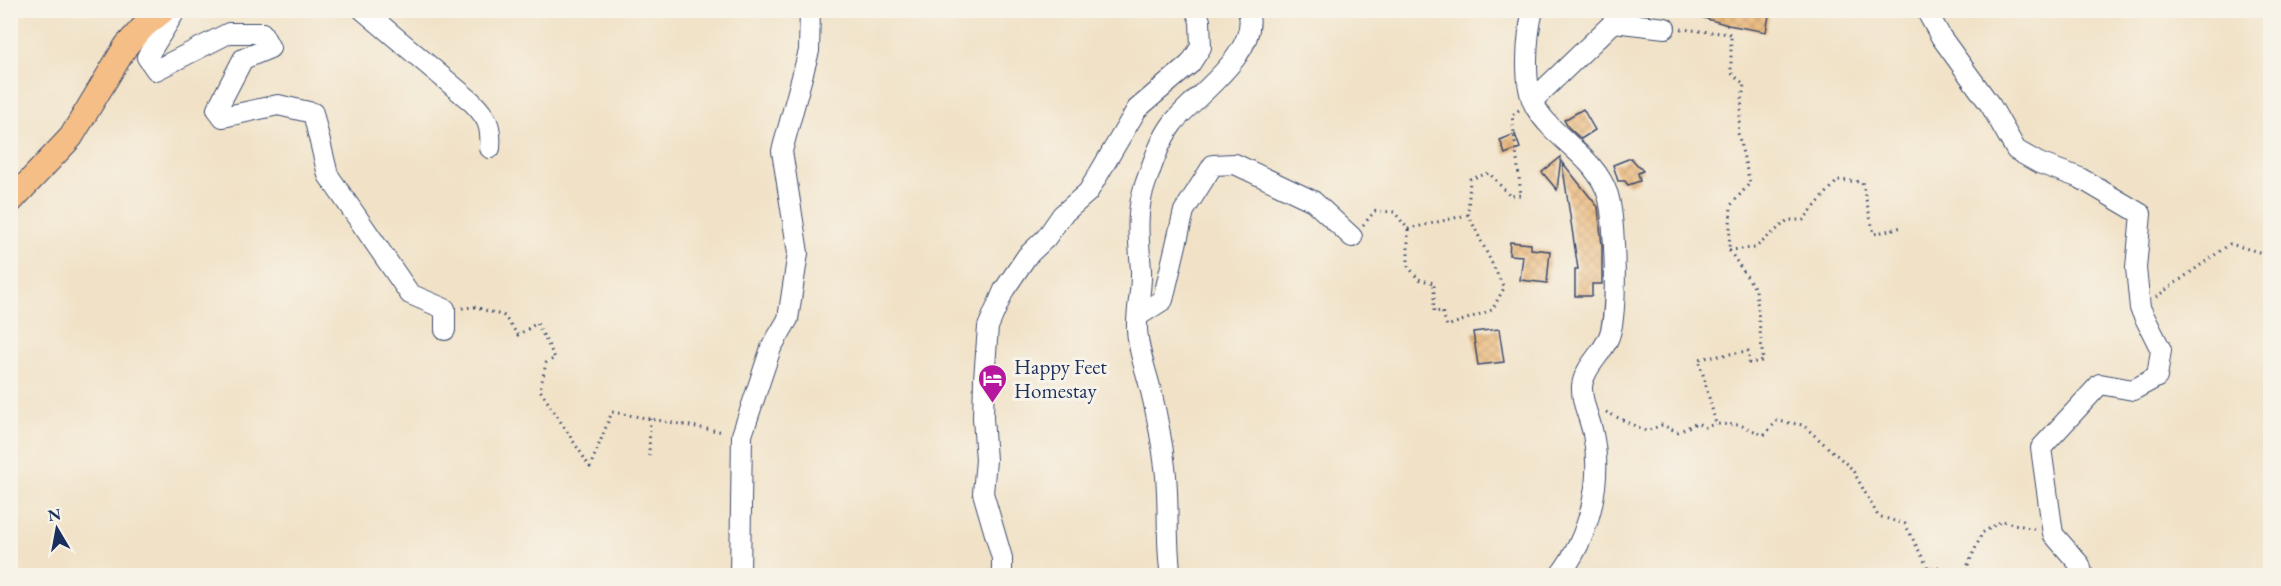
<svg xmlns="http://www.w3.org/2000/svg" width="2281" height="586" font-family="'EB Garamond',serif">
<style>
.building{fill:url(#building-cross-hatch)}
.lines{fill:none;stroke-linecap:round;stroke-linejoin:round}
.minor-casing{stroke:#3b4a6e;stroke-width:22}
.major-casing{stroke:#3b4a6e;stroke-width:26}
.path{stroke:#3b4a6e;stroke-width:3;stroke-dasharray:1.5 4.5;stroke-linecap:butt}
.minor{stroke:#fff;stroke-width:20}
.major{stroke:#f5be86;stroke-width:24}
.labels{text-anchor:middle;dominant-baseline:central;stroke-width:6;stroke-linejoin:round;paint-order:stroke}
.poi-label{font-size:21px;fill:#1b2f5e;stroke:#f7f3e8;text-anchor:start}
</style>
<defs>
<pattern id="building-cross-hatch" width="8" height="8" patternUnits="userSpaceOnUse" patternTransform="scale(1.5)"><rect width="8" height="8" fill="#eab06b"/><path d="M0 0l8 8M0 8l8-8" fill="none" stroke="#bd905b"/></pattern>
</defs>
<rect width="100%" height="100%" fill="#f7f3e8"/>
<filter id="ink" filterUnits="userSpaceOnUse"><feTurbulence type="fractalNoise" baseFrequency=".0167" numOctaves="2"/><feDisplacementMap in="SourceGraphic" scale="12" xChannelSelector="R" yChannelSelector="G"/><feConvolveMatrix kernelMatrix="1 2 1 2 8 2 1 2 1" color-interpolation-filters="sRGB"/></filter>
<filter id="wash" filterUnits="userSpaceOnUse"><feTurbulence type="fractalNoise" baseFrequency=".008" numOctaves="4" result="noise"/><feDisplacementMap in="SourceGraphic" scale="24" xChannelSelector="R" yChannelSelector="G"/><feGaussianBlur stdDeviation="1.35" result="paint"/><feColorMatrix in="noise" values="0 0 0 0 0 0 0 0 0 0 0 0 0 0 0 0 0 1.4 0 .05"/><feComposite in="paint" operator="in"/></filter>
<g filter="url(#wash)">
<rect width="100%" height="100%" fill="#f1e2c7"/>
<g id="blocks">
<!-- building -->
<g class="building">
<polygon points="1690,10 1770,10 1766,32 1728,25 1690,14"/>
<polygon points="1583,109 1595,130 1581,139 1568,127 1564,120"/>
<polygon points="1515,134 1520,148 1505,154 1500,140"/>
<polygon points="1561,157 1557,190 1542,172"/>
<polygon points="1631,158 1643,171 1638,173 1640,181 1628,185 1625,181 1618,181 1613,165"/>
<polygon points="1562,162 1598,207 1602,246 1602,284 1592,284 1592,296 1575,296 1575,269 1578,269"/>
<polygon points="1510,242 1531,244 1531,249 1550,251 1547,283 1520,280 1523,256 1509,255"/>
<polygon points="1499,329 1504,362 1478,365 1473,332"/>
</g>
</g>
</g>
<g filter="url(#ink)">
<use href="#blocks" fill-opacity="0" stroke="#3b4a6e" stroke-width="1.5"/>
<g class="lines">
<defs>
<g id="minor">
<polyline points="176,10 147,57 156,70 229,33 262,33 270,48 243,59 217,109 223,117 278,105 313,113 328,175 410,294 445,309 445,330"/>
<path d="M363 10 472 102C487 117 492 126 490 148"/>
<path d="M1533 10C1527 35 1522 86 1536 108 1556 141 1595 156 1608 195 1615 219 1619 317 1608 339 1601 355 1584 368 1582 386 1581 402 1590 418 1593 434 1603 482 1589 538 1559 576"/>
<polyline points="1926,10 1941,37 1991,106 2016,150 2039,163 2080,178 2141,214 2136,268 2140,308 2161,350 2157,377 2133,390 2100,384 2041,448 2053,534 2080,565 2083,576"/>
<polyline points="1533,100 1614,22 1665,28"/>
<polyline points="1138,316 1163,300 1184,211 1213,165 1235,164 1313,201 1352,237"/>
<polyline points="740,576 742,435 771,348 788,319 798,253 782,151 809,51 810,10"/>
<polyline points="1002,576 1002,558 983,493 986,460 983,418 984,379 988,327 1004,290 1027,256 1046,238 1062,215 1088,192 1137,109 1190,64 1201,47 1200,21 1196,10"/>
<path d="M1171 576C1165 540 1170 503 1165 467 1162 441 1157 416 1151 391 1146 370 1138 351 1137 329 1136 310 1142 290 1141 270 1139 242 1135 212 1145 185 1152 165 1160 140 1173 123 1196 94 1261 53 1248 10"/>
</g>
<polyline id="major" points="10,202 71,137 126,46 145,25 164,10"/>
</defs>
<!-- minor casing -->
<use href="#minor" class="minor-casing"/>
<!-- major casing -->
<use href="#major" class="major-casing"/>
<!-- path -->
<g class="path">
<polyline points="1681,29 1731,34 1731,73 1744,84 1738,133 1750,183 1731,205 1729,250 1756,290 1763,361 1749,363 1748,351 1699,359 1716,424 1740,425 1764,435 1777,421 1803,425 1852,469 1878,516 1905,524 1928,568 1941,567 1951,576"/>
<polyline points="1363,225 1375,211 1394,212 1408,229 1408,266 1418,279 1434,283 1434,312 1442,311 1447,326 1492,310 1504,288 1468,214 1470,179 1489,173 1510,196 1521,195 1512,115 1519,110"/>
<polyline points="1408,229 1467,215"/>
<polyline points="1729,250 1755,248 1788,220 1803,220 1838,180 1862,182 1874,234 1902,227"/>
<polyline points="2156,297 2230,244 2270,255"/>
<polyline points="462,308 475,307 504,316 518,335 537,323 555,358 546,363 540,390 590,467 612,412 724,432"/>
<polyline points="1606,412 1646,431 1662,425 1678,432 1697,423 1705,427 1716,424"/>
<polyline points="649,456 650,419"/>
<polyline points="1963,576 1982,533 2002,521 2034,529"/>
</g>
<!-- minor -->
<use href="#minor" class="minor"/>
<!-- major -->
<use href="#major" class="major"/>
</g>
</g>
<!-- icons -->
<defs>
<symbol id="hotel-pin" viewBox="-11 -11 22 30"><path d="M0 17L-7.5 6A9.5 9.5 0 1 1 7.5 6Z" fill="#b5179e" stroke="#f7f3e8"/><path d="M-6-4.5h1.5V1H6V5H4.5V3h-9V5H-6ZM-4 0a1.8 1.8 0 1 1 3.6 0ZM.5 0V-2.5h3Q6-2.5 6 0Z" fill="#fff"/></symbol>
</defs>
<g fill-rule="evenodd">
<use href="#hotel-pin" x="976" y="362" width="33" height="45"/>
</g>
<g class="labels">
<!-- poi labels -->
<g class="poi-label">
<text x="1014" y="366">Happy Feet<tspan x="1014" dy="24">Homestay</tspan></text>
</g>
</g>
<!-- margin -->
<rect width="2281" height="586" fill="none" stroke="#f7f3e8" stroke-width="36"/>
<!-- north arrow -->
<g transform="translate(57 529) rotate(350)" stroke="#f7f3e8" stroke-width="4.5" paint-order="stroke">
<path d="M0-4.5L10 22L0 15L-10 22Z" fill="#1b2f5e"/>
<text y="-9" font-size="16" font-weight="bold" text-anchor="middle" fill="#1b2f5e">N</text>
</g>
</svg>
